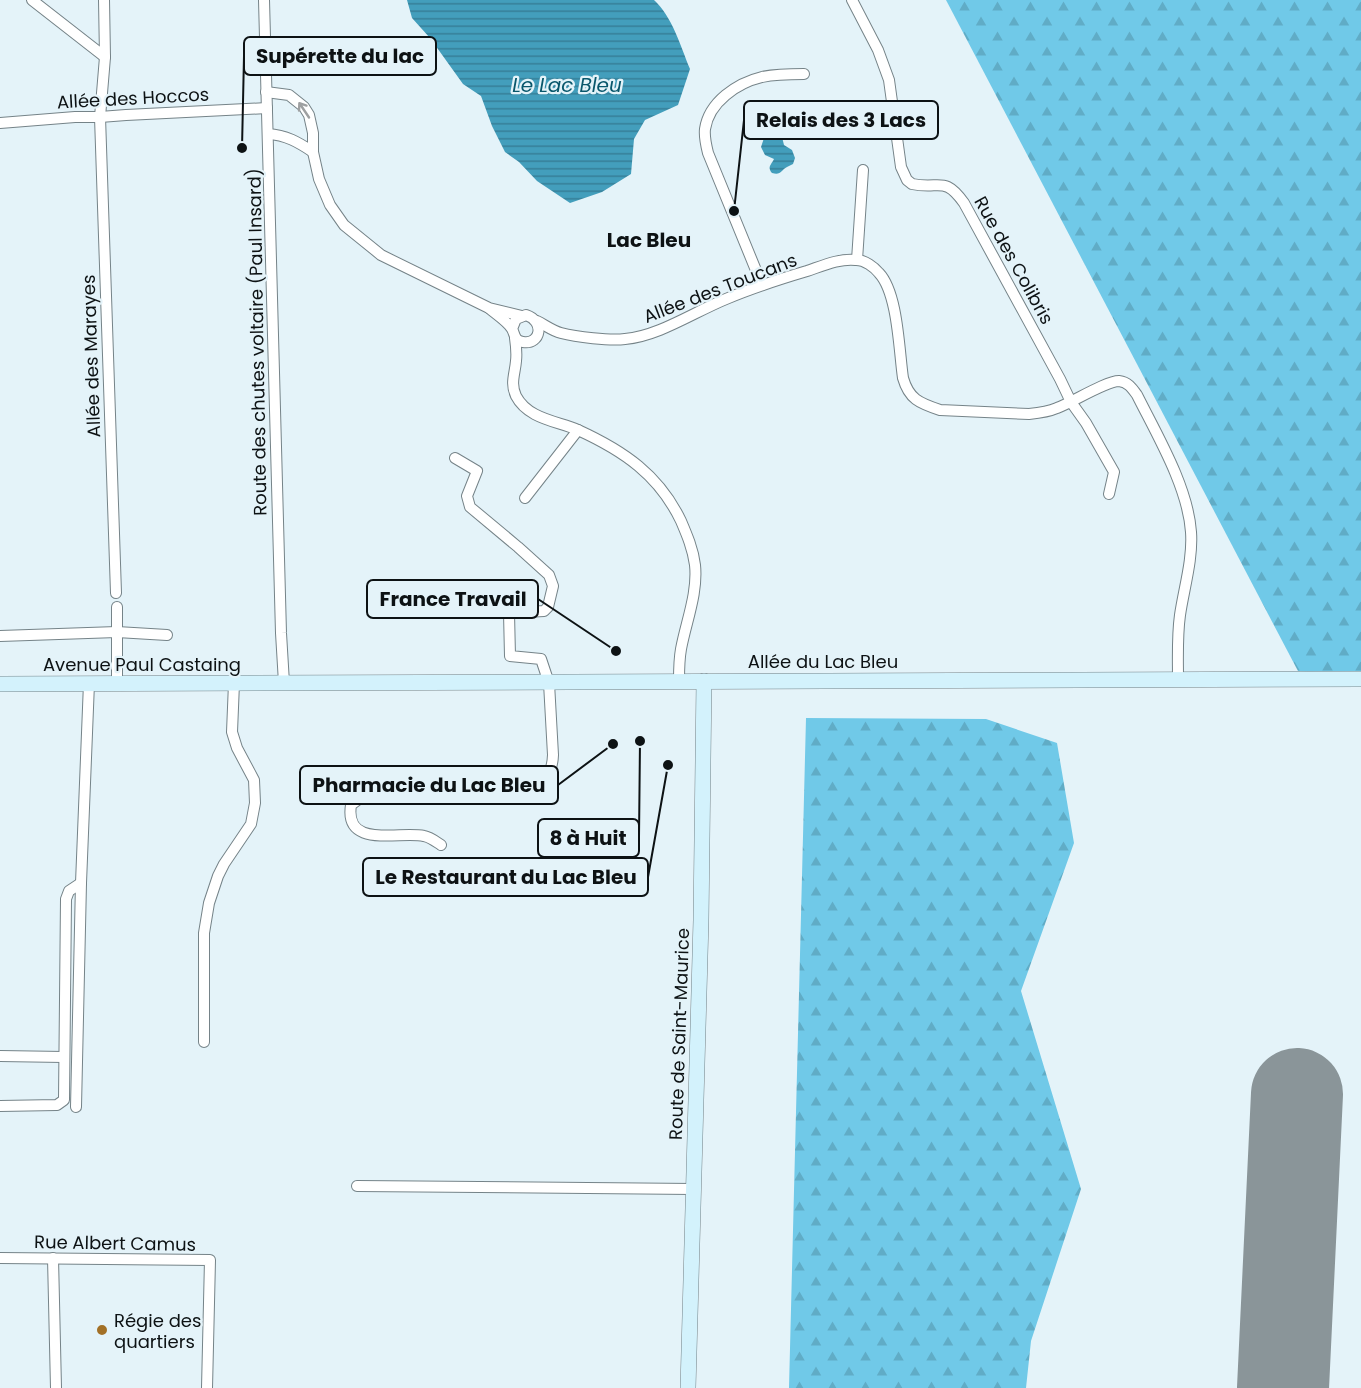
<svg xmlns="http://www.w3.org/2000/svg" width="1361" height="1388" font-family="Poppins,sans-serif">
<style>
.forest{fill:url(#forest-firs)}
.water{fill:url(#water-rules)}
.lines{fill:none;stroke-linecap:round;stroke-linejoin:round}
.taxiway{stroke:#8a9599;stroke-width:38}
.runway{stroke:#8a9599;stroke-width:92}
.street-casing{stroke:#758388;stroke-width:12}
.secondary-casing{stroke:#758388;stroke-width:16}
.street{stroke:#fff;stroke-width:10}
.secondary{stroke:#d3f2fc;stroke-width:15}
.oneway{stroke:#9ea0a1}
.poi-dot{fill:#a27026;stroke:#e4f3f9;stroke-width:2}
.labels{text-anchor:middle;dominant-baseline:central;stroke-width:4.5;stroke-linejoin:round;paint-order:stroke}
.street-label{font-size:18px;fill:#0d1214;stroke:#e4f3f9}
.poi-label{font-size:18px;fill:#0d1214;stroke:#e4f3f9;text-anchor:start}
.water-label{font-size:20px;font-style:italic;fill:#09576c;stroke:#e4f3f9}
.neighbourhood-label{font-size:20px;font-weight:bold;fill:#0d1214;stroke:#e4f3f9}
.leader{fill:none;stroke:#0d1214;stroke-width:2}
.callout-dot{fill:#0d1214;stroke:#e4f3f9;stroke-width:2}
.callout{fill:#e4f3f9;stroke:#0d1214;stroke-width:2}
.callout-label{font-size:20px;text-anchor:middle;font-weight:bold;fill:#0d1214}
</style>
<defs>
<pattern id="forest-firs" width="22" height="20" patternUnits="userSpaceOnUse" patternTransform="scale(1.5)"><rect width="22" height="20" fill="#70c9e8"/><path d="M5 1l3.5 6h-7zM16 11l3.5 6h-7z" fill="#60acc6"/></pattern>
<pattern id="water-rules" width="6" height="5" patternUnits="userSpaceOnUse" patternTransform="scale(1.5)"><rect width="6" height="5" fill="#439ebc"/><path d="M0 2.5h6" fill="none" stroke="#367f98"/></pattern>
</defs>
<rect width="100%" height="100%" fill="#e4f3f9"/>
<!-- forest -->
<g class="forest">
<polygon points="946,0 1361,0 1361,678 1298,671"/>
<polygon points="806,718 986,719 1057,743 1074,843 1021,991 1081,1189 1031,1341 1026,1388 789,1388"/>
</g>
<!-- water -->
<g class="water">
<path d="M407 0H654C672 16 681 47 690 69L678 105 645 120 634 139 631 174 602 192 570 203 537 181 519 162 505 152 492 126 481 96 463 84 430 38 412 18Z"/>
<path d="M773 133 782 137 784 145 792 150 795 158 793 164C791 165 789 166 787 167 781 170 781 176 772 173 767 167 771 165 774 159L765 155 761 147 764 138Z"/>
</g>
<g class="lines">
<!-- taxiway -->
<path class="taxiway" d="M1292 1090 1303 1083C1330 1093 1302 1122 1295 1137"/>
<!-- runway -->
<polyline class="runway" points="1283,1388 1297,1094"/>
<defs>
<g id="street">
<polyline points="32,0 105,57"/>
<polyline points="104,0 105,57 100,117 116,593"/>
<polyline points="264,0 281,633 284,683"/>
<path d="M852 0 878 50 889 80 901 167 907 180 912 184C940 190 944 175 964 203L1060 379 1071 402 1086 423 1114 472 1109 494"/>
<polyline points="266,92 289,95 304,107 309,115 313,133 313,152 319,179 330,205 344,225 381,255 489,308 522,316"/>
<polyline points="0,123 75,117 100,117 126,115 267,108"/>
<path d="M268 134C286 135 298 142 313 152"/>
<polyline points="857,260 863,170"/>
<path d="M762 285 708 153C706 145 704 137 705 129 709 102 737 83 762 77 776 74 790 74 804 74"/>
<path d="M490 309C496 314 508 322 512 329 515 334 514 341 523 342 541 345 545 321 526 315L516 319 512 329"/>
<path d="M537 321C545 325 553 331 561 333 576 337 610 341 625 339 659 336 694 312 726 299 752 288 780 279 807 271 822 266 840 258 856 260 865 260 874 267 879 273 898 293 899 351 903 378 909 399 919 403 940 410L1029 414C1039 413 1048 412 1057 408 1071 403 1106 381 1119 381 1128 382 1132 388 1137 395 1157 435 1188 487 1191 532 1193 559 1184 588 1180 615 1177 636 1178 658 1178 679"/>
<path d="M515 338C516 345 517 353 516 361 515 374 510 383 516 396 528 419 557 421 578 430 624 451 659 475 681 521 687 535 693 549 695 565 698 593 686 622 681 649 679 660 679 671 679 681"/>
<polyline points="525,498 578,430"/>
<polyline points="117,607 117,684"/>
<polyline points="423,611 448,613 509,613 544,611 548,607 553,586 549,575 518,547 470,507 467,496 477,471 455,458"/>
<polyline points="0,636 117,632 167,635"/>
<path d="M441 845C435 841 430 837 424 836 399 831 344 849 351 805L363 796 376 792 520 790C542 786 552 778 553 755L549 683 541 659 510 656 509 613"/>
<polyline points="204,1042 204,933 209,903 218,876 224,864 251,824 255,803 254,780 237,748 232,732 234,683"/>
<polyline points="0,1056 64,1057"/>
<polyline points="0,1106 57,1105 64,1100 66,899 69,891 81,883"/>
<polyline points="76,1107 81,883 89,683"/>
<polyline points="357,1186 694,1189"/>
<polyline points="0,1258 210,1260 207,1388"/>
<polyline points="53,1258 56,1388"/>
</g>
<g id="secondary">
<polyline points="0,684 1361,679"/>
<polyline points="688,1388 701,920 704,681"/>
</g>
</defs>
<!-- street casing -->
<use href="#street" class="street-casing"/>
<!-- secondary casing -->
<use href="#secondary" class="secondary-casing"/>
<!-- street -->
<use href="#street" class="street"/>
<!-- secondary -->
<use href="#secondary" class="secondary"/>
</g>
<!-- one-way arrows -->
<defs><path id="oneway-shaft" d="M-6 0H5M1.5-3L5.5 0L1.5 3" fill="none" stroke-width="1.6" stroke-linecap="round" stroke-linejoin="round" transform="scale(1.5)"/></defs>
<use class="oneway" href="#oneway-shaft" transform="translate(304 110) rotate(-124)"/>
<!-- markers -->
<circle class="poi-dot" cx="102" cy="1330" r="6"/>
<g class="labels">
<!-- street labels -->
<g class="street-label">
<text transform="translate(133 98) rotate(-3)">Allée des Hoccos</text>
<text transform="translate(1014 260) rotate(61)">Rue des Colibris</text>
<text transform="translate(720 288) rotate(-21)">Allée des Toucans</text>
<text transform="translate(257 342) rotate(-91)">Route des chutes voltaire (Paul Insard)</text>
<text transform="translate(91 356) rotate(-92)">Allée des Marayes</text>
<text x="823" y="661">Allée du Lac Bleu</text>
<text x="142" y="664">Avenue Paul Castaing</text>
<text transform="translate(679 1034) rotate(-88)">Route de Saint-Maurice</text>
<text transform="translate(115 1243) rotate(1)">Rue Albert Camus</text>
</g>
<!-- poi labels -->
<g class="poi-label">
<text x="114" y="1320">Régie des<tspan x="114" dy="21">quartiers</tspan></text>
</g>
<!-- water labels -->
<g class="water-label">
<text x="567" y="85">Le Lac Bleu</text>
</g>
<!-- neighbourhood labels -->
<g class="neighbourhood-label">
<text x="649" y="240">Lac Bleu</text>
</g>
</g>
<!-- callouts -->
<path class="leader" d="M242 148L244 56M734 211L744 120M616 651L538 599M613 744L558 785M640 741L639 838M668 765L648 877"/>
<g class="callout-dot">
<circle cx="242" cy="148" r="6"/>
<circle cx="734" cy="211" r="6"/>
<circle cx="616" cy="651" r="6"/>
<circle cx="613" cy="744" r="6"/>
<circle cx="640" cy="741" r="6"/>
<circle cx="668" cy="765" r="6"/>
</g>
<g class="callout">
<rect x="244" y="37" width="192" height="38" rx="6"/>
<rect x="744" y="101" width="194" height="38" rx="6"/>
<rect x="367" y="580" width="171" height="38" rx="6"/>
<rect x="300" y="766" width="258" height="38" rx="6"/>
<rect x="538" y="819" width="101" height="38" rx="6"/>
<rect x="363" y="858" width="285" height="38" rx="6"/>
</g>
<g class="callout-label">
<text x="340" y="63">Supérette du lac</text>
<text x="841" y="127">Relais des 3 Lacs</text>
<text x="453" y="606">France Travail</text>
<text x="429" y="792">Pharmacie du Lac Bleu</text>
<text x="588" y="845">8 à Huit</text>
<text x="506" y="884">Le Restaurant du Lac Bleu</text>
</g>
</svg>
